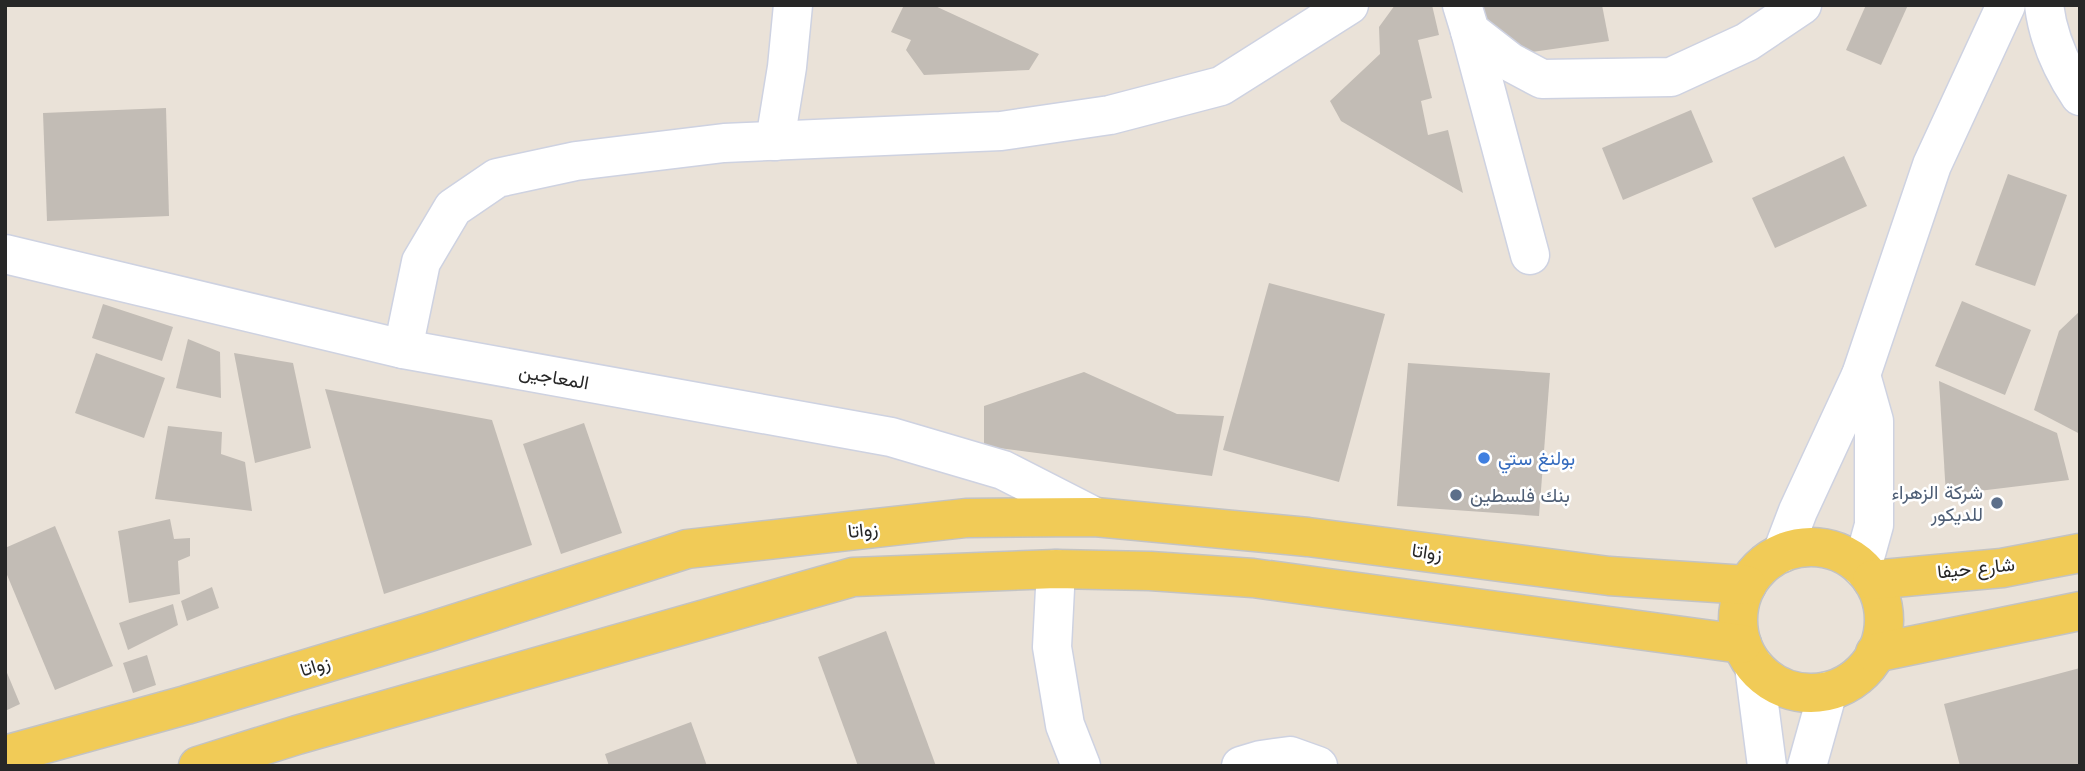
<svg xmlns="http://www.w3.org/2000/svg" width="2085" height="771" font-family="Jost,Vazirmatn,sans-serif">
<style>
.building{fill:#c2bcb5}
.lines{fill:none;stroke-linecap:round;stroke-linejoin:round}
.minor-casing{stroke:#ced2e1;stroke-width:41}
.major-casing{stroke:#c3c3c3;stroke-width:41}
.minor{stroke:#fff;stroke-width:38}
.major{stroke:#f1cb57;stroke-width:38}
.shop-dot{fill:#3f7fe0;stroke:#fff;stroke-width:2.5}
.service-dot{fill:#5c6f8a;stroke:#fff;stroke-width:2.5}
.labels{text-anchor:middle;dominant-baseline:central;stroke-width:5;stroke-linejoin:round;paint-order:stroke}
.street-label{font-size:19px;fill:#272727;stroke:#fff}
.shop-label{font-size:19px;fill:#366cbe;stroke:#fff;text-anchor:start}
.service-label{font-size:19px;fill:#4e5e75;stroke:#fff;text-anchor:end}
</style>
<rect width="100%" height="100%" fill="#eae2d8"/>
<!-- building -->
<g class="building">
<polygon points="904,5 933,5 1039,54 1029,70 924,75 906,50 911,40 891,32"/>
<polygon points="1395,5 1432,5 1439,35 1418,40 1432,98 1421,101 1428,135 1448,130 1463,193 1341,121 1330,101 1380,54 1379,27"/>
<polygon points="1477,5 1602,5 1609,41 1525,53 1484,22"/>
<polygon points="1866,5 1908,5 1881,65 1846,50"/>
<polygon points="166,108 169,216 47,221 43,113"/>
<polygon points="1691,110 1713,162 1623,200 1602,148"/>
<polygon points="1844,156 1867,206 1775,248 1752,198"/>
<polygon points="2008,174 2067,195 2035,286 1975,265"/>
<polygon points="1269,283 1385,314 1339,482 1223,450"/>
<polygon points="1962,301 2031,330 2005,395 1935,366"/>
<polygon points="103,304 173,327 162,361 92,338"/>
<polygon points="2080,311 2080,434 2034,410 2059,331"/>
<polygon points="188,339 220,352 221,398 176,388"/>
<polygon points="96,353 165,378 144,438 75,413"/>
<polygon points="234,353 293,363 311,448 255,463"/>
<polygon points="1408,363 1550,373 1539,516 1397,506"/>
<polygon points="1084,372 1177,414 1224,416 1212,476 984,446 984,406"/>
<polygon points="1939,381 2057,433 2069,480 1946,495"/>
<polygon points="325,389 492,420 532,545 384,594"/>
<polygon points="584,423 622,533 561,554 523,444"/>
<polygon points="168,426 222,432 221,454 245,462 252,511 155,499"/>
<polygon points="170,519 174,539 190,538 190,556 178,561 180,594 129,603 118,531"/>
<polygon points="55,526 113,666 55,690 5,570 5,548"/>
<polygon points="212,587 219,608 187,621 181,601"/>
<polygon points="173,604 178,625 128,650 119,623"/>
<polygon points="886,631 936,766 858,766 818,657"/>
<polygon points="147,655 156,685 133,693 123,663"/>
<polygon points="5,668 20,704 5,711"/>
<polygon points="2080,668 2080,766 1960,766 1944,704"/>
<polygon points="691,722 707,766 609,766 605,754"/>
</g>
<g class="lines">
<defs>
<g id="minor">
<polyline points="1462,5 1470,31 1510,62 1542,79 1671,77 1747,42 1802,5"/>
<path d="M2044 5C2048 38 2062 69 2080 96"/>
<polyline points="1470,31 1530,255"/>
<polyline points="775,141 787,67 793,5"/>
<polyline points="5,254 403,349 891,437 1003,470 1095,517"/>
<polyline points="403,349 421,262 453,208 497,178 576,161 724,143 1001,131 1110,115 1221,86 1349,5"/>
<polyline points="1861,375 1874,421 1874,525 1862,568"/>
<polyline points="1782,553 1798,511 1861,375 1932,165 2006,5"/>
<polyline points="1056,569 1052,647 1065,725 1081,766"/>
<polyline points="1754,666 1767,766"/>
<polyline points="1241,766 1261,760 1290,756 1318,766"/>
<polyline points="1807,766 1828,691"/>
</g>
<g id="major">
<circle cx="1811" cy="620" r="73"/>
<polyline points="1872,580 2002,568 2080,553"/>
<polyline points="1875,653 2080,611"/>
<polyline points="5,755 186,705 429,632 687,549 966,518 1095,517 1308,537 1609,576 1747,585"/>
<polyline points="198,766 297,735 853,577 1056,569 1150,571 1253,578 1742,644"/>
</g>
</defs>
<!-- minor casing -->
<use href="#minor" class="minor-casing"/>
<!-- major casing -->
<use href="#major" class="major-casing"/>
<!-- minor -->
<use href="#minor" class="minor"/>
<!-- major -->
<use href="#major" class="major"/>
</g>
<!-- markers -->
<circle class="shop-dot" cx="1484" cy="458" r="7"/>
<g class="service-dot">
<circle cx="1456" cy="495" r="7"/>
<circle cx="1997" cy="503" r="7"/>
</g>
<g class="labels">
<!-- street labels -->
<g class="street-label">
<text transform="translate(554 377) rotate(10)">المعاجين</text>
<text transform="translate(863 530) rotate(-6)">زواتا</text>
<text transform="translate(1427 552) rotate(8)">زواتا</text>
<text transform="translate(1976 568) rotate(-6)">شارع حيفا</text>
<text transform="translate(315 666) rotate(-17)">زواتا</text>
</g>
<!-- shop labels -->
<g class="shop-label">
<text x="1498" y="458">بولنغ ستي</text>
</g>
<!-- service labels -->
<g class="service-label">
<text x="1983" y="492">شركة الزهراء<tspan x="1983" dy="22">للديكور</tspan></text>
<text x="1470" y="495" text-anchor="start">بنك فلسطين</text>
</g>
</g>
<!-- border -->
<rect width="2085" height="771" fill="none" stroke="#272727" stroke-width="14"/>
</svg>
